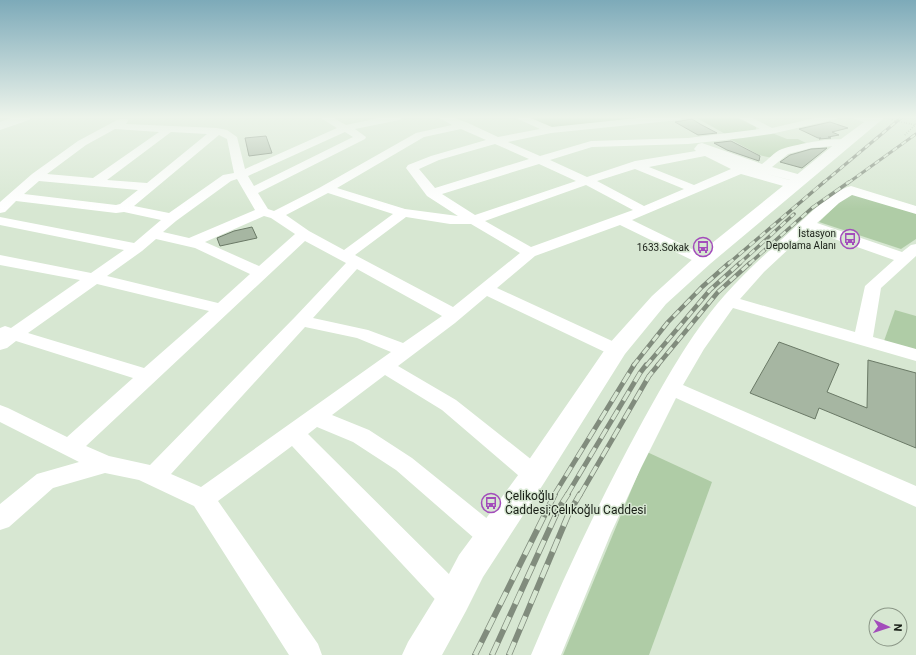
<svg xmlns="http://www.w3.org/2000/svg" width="916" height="655" font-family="Roboto,sans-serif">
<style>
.green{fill:#afcca6}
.building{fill:#a6b6a2;stroke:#6a7966}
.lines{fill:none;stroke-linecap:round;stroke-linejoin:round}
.path{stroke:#808c7d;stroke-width:1.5;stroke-dasharray:0.5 2;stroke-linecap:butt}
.minor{fill:#fff;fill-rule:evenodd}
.major{fill:#fff;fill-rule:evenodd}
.rail-far4-casing{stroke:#818c7d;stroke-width:3}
.rail-far3-casing{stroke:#818c7d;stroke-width:3.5}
.rail-far2-casing{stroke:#818c7d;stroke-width:4.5}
.rail-far1-casing{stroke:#818c7d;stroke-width:5}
.rail-casing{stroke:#818c7d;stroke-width:6}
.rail-far4{stroke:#d7e7d2;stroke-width:2;stroke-dasharray:5.5;stroke-linecap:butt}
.rail-far3{stroke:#d7e7d2;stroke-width:2.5;stroke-dasharray:7;stroke-linecap:butt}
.rail-far2{stroke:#d7e7d2;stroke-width:3;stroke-dasharray:8;stroke-linecap:butt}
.rail-far1{stroke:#d7e7d2;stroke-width:3.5;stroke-dasharray:11;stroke-linecap:butt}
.rail{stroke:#d7e7d2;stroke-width:4.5;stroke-dasharray:14;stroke-linecap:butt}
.labels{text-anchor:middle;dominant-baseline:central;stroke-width:3;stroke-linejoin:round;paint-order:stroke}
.poi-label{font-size:10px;fill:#181e16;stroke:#d7e7d2;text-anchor:end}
.near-poi-label{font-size:12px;fill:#181e16;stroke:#d7e7d2;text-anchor:start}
</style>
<rect width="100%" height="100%" fill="#d7e7d2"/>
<!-- green -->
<g class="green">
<polygon points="522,117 642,117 645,119 548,128"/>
<polygon points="695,117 736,117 756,127 756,131 727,135"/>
<polygon points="772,133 787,139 798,139 808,144 781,150 772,158 759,155 728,138"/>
<polygon points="849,193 916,213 916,239 901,249 819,222"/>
<polygon points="895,310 916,316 916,350 884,341"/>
<polygon points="647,452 712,482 649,655 563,655"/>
</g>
<!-- building -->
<g class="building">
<polygon points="692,119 700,124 717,133 698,135 675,122"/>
<polygon points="830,122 848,128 832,132 839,135 828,137 831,138 819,139 821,138 818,138 799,129"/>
<polygon points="266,136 272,153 249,156 245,138"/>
<polygon points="731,141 760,156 759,161 727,150 714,143"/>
<polygon points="827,148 802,168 780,162 790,155 811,149"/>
<polygon points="252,227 257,238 220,246 217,238 234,231"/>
<polygon points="779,342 839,364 827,392 867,408 868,360 916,373 916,448 819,408 815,419 750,393"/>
</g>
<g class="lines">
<!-- path -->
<g class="path">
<polyline points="894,117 891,120 916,125"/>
<polyline points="905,135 916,124"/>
</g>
<!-- minor -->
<g class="minor">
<path d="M319 117H332L346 125 383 117H404L399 120 355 129 366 137 365 139 258 193 268 209 274 211 319 188 416 133 452 125 438 117H452L468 123 498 137 540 129 514 117H528L552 127 647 117H684L679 120 551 133 508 142 540 156 591 141 688 138 760 129 738 117H751L772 128 819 117H838L836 119 771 134 743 138 688 144 592 147 550 160 587 177 635 161 696 151 694 149 698 144 702 143 762 164C768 160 774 152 782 149 792 145 845 134 851 142L846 145 811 148 788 154 772 167 805 176 807 179 805 182 801 183 763 173 798 182 800 185 798 188 794 189 741 174 632 220 708 257 711 260 708 263 703 265 698 263 620 225 535 256 497 288 623 346 625 350 623 354 616 356 609 354 487 296 455 323 398 366 456 400 542 468 546 475 542 482 534 484 526 482 442 410 385 375 332 415 369 430 412 458 500 529 504 537 500 545 491 548 482 545 396 470 353 442 317 427 308 434 464 589 468 599 464 609 454 613 444 609 292 446 218 501 318 644 322 655H289L194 506 139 480 105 473 53 488 9 527 0 530V504L37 474 79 462 0 422V405L8 408 67 437 133 378 16 341 7 348 0 350V328L5 326 11 328 80 280 0 265V255L91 273 124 250 0 225V217L134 243 161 220 124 212 116 213 16 201 5 212 0 213V202L32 174 78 141 119 119H127L128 121 126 124 217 128 227 130 237 137 245 169 337 128ZM115 129 159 132 93 178 47 174 86 145ZM461 129 486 140 431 156 408 165 406 168 427 196 458 216 405 209 337 188 424 137ZM171 132 207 134 147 183 107 180ZM345 132 353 137 254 186 248 176ZM219 135 227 139 234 173 223 175 169 213 134 206ZM495 144 529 159 435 188 419 169 439 160ZM705 156 731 169 694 185 649 167ZM539 164 576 181 475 215 442 194ZM635 169 684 189 644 206 597 181ZM237 179 255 210 189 238 163 232 176 221 231 181ZM39 181 138 190 120 204 116 205 24 194ZM586 185 633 210 531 247 485 221ZM328 193 393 214 344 250 309 231 286 215ZM264 216 271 218 295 234 259 266 205 242ZM406 217 450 224H471L520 253 453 307 355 255ZM156 239 195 248 250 274 218 303 107 276 142 251ZM305 241 346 263 295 317 150 465 109 456 86 446ZM357 269 442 316 403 343 368 330 313 318ZM97 284 209 311 144 368 28 333ZM305 327 357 338 391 352 201 487 171 474Z"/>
<polygon points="853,117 868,117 877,122 872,125 855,119"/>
<path d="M851 186 916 206V214L852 195 839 203 817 223 902 252 911 245 916 244V256L881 288 873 337 916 349V361L733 308 704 349 683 385 916 486V507L676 398 641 468 611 533 561 655H531C563 578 599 502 639 428 664 383 689 336 724 296 745 272 769 251 793 229 810 214 829 192 851 186ZM809 230 894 260 865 286 855 332 740 299 764 272Z"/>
</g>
<!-- major -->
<g class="major">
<polygon points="13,117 31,117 29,120 0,130 0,122"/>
<polygon points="871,117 885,117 710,264 666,304 625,354 544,483 483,577 466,611 442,655 402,655 408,642 442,587 459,555 524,467 608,345 652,296 696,256 841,139"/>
</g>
<defs>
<g id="rail-far4">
<polyline points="823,183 902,117"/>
<polyline points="848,183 916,134"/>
</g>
<g id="rail-far3">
<polyline points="728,264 824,182"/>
<polyline points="739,264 794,214"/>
<polyline points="749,264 812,208 849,182"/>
</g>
<g id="rail-far2">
<polyline points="633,366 668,322 702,287 729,263"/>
<polyline points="646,366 710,290 740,263"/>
<polyline points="657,366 718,292 750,263"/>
</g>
<g id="rail-far1">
<polyline points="554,495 634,365"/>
<polyline points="567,495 640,373 646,365"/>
<polyline points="580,495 649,376 658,365"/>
</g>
<g id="rail">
<polyline points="475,655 555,494"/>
<polyline points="492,655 559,508 568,494"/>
<polyline points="509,655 569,513 580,494"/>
</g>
</defs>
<!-- rail-far4 casing -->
<use href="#rail-far4" class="rail-far4-casing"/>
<!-- rail-far3 casing -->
<use href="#rail-far3" class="rail-far3-casing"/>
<!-- rail-far2 casing -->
<use href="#rail-far2" class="rail-far2-casing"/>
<!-- rail-far1 casing -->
<use href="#rail-far1" class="rail-far1-casing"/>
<!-- rail casing -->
<use href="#rail" class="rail-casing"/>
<!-- rail-far4 -->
<use href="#rail-far4" class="rail-far4"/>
<!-- rail-far3 -->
<use href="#rail-far3" class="rail-far3"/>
<!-- rail-far2 -->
<use href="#rail-far2" class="rail-far2"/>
<!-- rail-far1 -->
<use href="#rail-far1" class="rail-far1"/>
<!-- rail -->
<use href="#rail" class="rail"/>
</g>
<!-- sky -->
<linearGradient id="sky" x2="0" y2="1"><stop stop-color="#7daab9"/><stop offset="0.56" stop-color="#edf4eb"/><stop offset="1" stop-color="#edf4eb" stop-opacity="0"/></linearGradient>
<rect width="916" height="209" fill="url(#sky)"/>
<!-- icons -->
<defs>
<symbol id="bus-ring" viewBox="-11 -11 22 22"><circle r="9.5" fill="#d7e7d2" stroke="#a34dbb" stroke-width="1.5"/><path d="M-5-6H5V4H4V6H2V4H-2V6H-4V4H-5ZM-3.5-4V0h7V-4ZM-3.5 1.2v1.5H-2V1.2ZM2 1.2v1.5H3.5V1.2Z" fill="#a34dbb"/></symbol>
</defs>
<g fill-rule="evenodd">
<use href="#bus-ring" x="839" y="228" width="22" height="22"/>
<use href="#bus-ring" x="692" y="236" width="22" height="22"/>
<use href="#bus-ring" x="480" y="492" width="22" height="22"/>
</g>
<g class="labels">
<!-- poi labels -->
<g class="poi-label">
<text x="836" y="233">İstasyon<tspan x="836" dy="12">Depolama Alanı</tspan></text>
<text x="689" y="247">1633.Sokak</text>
</g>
<!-- near-poi labels -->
<g class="near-poi-label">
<text x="505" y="496">Çelikoğlu<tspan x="505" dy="14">Caddesi;Çelıkoğlu Caddesi</tspan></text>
</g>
</g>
<!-- north arrow -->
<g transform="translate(888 627) rotate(93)"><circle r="19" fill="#d7e7d2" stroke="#8b9787"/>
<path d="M0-3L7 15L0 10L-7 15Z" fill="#a34dbb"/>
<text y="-6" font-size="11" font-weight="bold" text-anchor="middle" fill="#181e16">N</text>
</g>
</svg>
